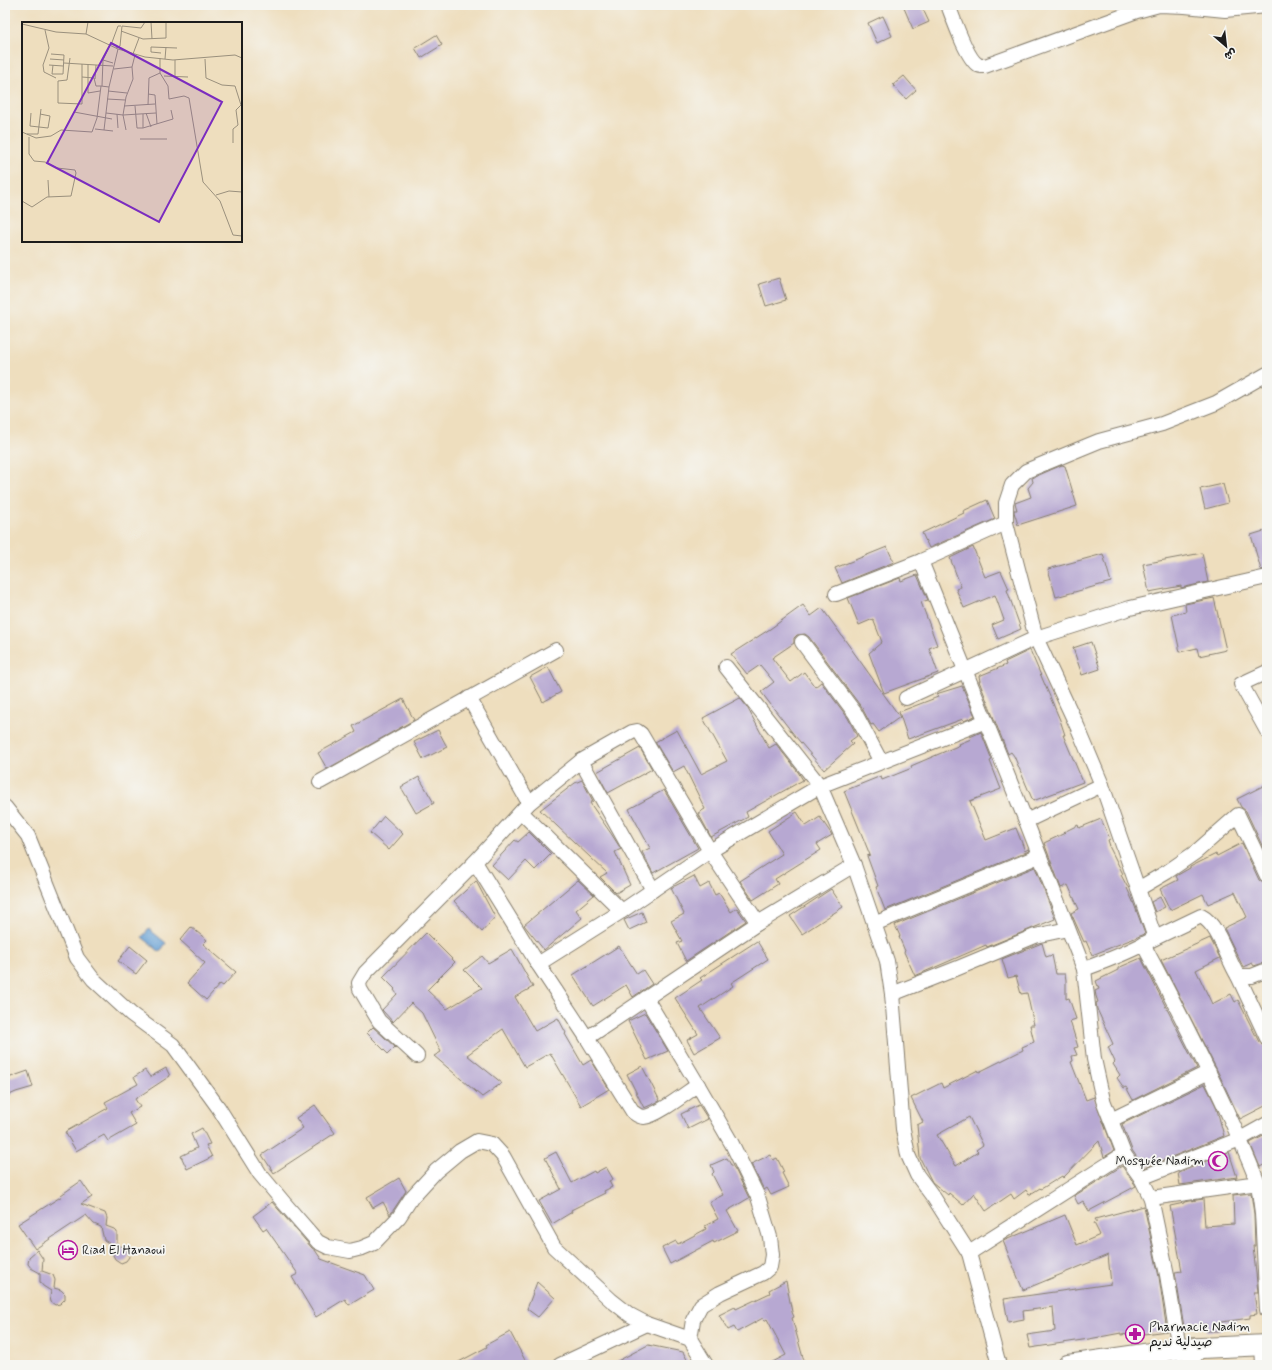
<svg xmlns="http://www.w3.org/2000/svg" width="1272" height="1370" font-family="Mynerve,'Playpen Sans Arabic',sans-serif">
<style>
.water{fill:#649ed3;stroke:#405d78}
.building{fill:#b7a8d2;fill-rule:evenodd}
.lines{fill:none;stroke-linecap:round;stroke-linejoin:round}
.street-casing{stroke:#857d6d;stroke-width:16}
.secondary-casing{stroke:#857d6d;stroke-width:22}
.street{stroke:#fff;stroke-width:14}
.secondary{stroke:#fff;stroke-width:20}
.labels{text-anchor:middle;dominant-baseline:central;stroke-width:3.5;stroke-linejoin:round;paint-order:stroke}
.poi-label{font-size:13px;fill:#1c1c1c;stroke:#f6f6f2;text-anchor:start}
.inset-road{fill:none;stroke:#9a907d;stroke-width:1}
.view{fill:#7b2cbf;fill-opacity:0.15;stroke:#7b2cbf;stroke-width:2}
.inset-edge{fill:none;stroke:#1c1c1c;stroke-width:2}
</style>
<rect width="100%" height="100%" fill="#f6f6f2"/>
<filter id="ink" filterUnits="userSpaceOnUse"><feTurbulence type="fractalNoise" baseFrequency=".025" numOctaves="2"/><feDisplacementMap in="SourceGraphic" scale="8" xChannelSelector="R" yChannelSelector="G"/><feConvolveMatrix kernelMatrix="1 2 1 2 8 2 1 2 1" color-interpolation-filters="sRGB"/></filter>
<filter id="wash" filterUnits="userSpaceOnUse"><feTurbulence type="fractalNoise" baseFrequency=".012" numOctaves="4" result="noise"/><feDisplacementMap in="SourceGraphic" scale="16" xChannelSelector="R" yChannelSelector="G"/><feGaussianBlur stdDeviation="0.9" result="paint"/><feColorMatrix in="noise" values="0 0 0 0 0 0 0 0 0 0 0 0 0 0 0 0 0 1.4 0 .05"/><feComposite in="paint" operator="in"/></filter>
<g filter="url(#wash)">
<rect width="100%" height="100%" fill="#eedebe"/>
<!-- water -->
<polygon class="water" points="149,929 166,943 160,952 142,937"/>
<g id="blocks">
<!-- building -->
<g class="building">
<polygon points="911,5 921,5 929,22 913,29 904,8"/>
<polygon points="883,16 892,36 877,43 868,23"/>
<polygon points="436,35 442,45 421,58 415,48"/>
<polygon points="904,76 916,90 906,99 893,85"/>
<polygon points="779,278 786,300 766,306 759,284"/>
<polygon points="1062,465 1065,466 1077,506 1018,525 1014,512 1014,510 1017,510 1015,503 1031,497 1028,488 1033,482 1032,478"/>
<polygon points="1223,484 1228,503 1205,509 1200,489"/>
<polygon points="987,500 995,519 929,548 922,533 964,513 963,511"/>
<polygon points="1267,530 1267,569 1261,570 1251,535"/>
<polygon points="887,547 894,562 842,583 835,568"/>
<polygon points="973,547 985,577 1001,571 1009,589 1007,590 1021,629 998,639 992,625 1004,620 995,595 964,608 956,589 961,587 950,558"/>
<polygon points="1202,553 1208,582 1181,588 1181,586 1149,592 1143,564"/>
<polygon points="1103,554 1111,582 1056,597 1048,569"/>
<polygon points="917,575 928,600 921,602 937,645 929,648 938,673 884,693 869,653 882,642 873,619 859,625 848,598 900,578 901,581"/>
<polygon points="1214,598 1226,650 1199,656 1197,648 1180,652 1172,615 1186,612 1185,604"/>
<polygon points="803,605 811,616 822,608 900,717 879,732 873,724 871,725 862,708 809,637 805,634 797,635 794,638 794,643 772,658 791,682 804,672 815,687 821,682 848,718 857,736 850,741 853,744 824,770 795,736 761,692 774,682 760,665 747,674 731,654 770,629"/>
<polygon points="1091,642 1100,669 1082,675 1073,648"/>
<polygon points="1030,650 1060,720 1065,735 1063,735 1083,782 1033,801 1014,756 1011,752 1008,754 979,681 980,681 979,676 1006,665 1005,662"/>
<polygon points="548,667 561,692 543,702 530,677"/>
<polygon points="962,686 975,716 964,721 963,719 908,739 899,712 938,697 936,694"/>
<polygon points="740,698 747,707 769,748 776,744 798,772 803,780 746,812 748,817 711,837 698,813 705,809 684,766 673,772 655,742 677,730 701,774 727,761 703,718"/>
<polygon points="403,699 414,720 327,769 318,753 356,732 353,726"/>
<polygon points="438,730 447,747 423,759 414,742"/>
<polygon points="981,732 992,760 990,761 1001,789 970,801 986,840 1016,828 1025,851 1028,849 1029,851 885,910 876,887 878,886 867,856 870,855 844,791 881,776 882,780 912,768 911,766 960,745 959,744 971,739 970,737"/>
<polygon points="640,748 652,769 608,793 597,772"/>
<polygon points="419,777 434,803 416,813 401,787"/>
<polygon points="582,780 593,801 590,803 612,835 621,849 615,852 630,885 616,893 600,877 607,873 540,810 575,783"/>
<polygon points="1267,784 1267,856 1246,811 1241,807 1237,799"/>
<polygon points="664,790 698,848 653,873 642,852 650,848 629,809"/>
<polygon points="797,812 806,826 820,817 832,835 817,844 821,850 775,879 778,884 753,900 740,881 782,854 768,831"/>
<polygon points="384,816 403,834 389,850 370,833"/>
<polygon points="1101,819 1110,839 1108,840 1110,846 1109,846 1123,874 1121,875 1128,888 1127,888 1134,904 1145,934 1092,955 1086,941 1084,942 1071,913 1079,909 1068,885 1061,888 1044,843 1065,833 1064,832 1078,825 1079,828"/>
<polygon points="529,832 551,854 535,870 526,861 508,880 492,865 515,840 518,842"/>
<polygon points="1242,843 1259,880 1263,883 1267,884 1267,962 1254,966 1252,963 1243,967 1224,928 1247,917 1235,892 1208,904 1203,894 1170,910 1160,889 1178,880 1176,876 1190,868 1190,867 1216,854 1217,856"/>
<polygon points="1035,867 1055,919 987,947 986,945 915,976 904,952 905,951 899,937 900,936 895,925"/>
<polygon points="694,876 700,888 709,883 715,895 719,893 731,912 737,908 746,921 686,961 677,943 682,941 671,921 684,914 671,888"/>
<polygon points="578,880 594,895 576,910 582,918 544,950 524,925"/>
<polygon points="476,881 495,917 482,932 454,901"/>
<polygon points="831,889 843,907 802,934 790,916"/>
<polygon points="1160,897 1165,907 1155,912 1151,902"/>
<polygon points="642,912 646,922 629,930 624,920"/>
<polygon points="191,927 207,940 203,944 236,972 223,986 220,984 206,1000 187,983 205,963 180,940"/>
<polygon points="426,933 455,962 427,990 447,1009 482,988 464,970 482,956 488,963 512,949 533,987 515,997 535,1031 558,1018 566,1033 565,1034 583,1065 591,1060 609,1089 581,1106 550,1053 525,1067 503,1029 467,1055 502,1083 482,1097 434,1056 441,1052 422,1013 411,1003 393,1022 382,1010 397,994 394,990 395,989 383,977"/>
<polygon points="1210,938 1220,958 1196,970 1212,1004 1231,994 1235,1002 1238,1000 1259,1042 1262,1045 1267,1046 1267,1105 1240,1119 1216,1068 1161,960"/>
<polygon points="757,941 768,959 731,983 733,986 700,1008 720,1038 694,1053 687,1040 698,1034 675,998 702,980 700,978"/>
<path d="M1042 943 1046 957 1052 955 1056 974H1065L1066 980V999L1069 998 1076 1019 1070 1021 1078 1047 1074 1048 1077 1055 1072 1056 1073 1061 1071 1062 1086 1100 1094 1097 1114 1151 1104 1157 1099 1141 1063 1178 1062 1176 1041 1189 1040 1188 1029 1195 1026 1190 1014 1199 1011 1194 986 1211 974 1193 963 1205 949 1193 948 1195 932 1182 920 1158 917 1125 923 1122 911 1098 941 1083 943 1088 978 1070 979 1072 1023 1050 1022 1047 1034 1042 1030 1025H1034L1027 993 1021 994 1016 976 1008 978 1002 959ZM969 1117 983 1145 976 1150 978 1152 956 1166 937 1135Z"/>
<polygon points="130,946 147,960 136,974 118,961"/>
<polygon points="619,946 637,974 643,970 652,984 633,997 626,985 593,1006 573,975"/>
<polygon points="1141,958 1197,1068 1133,1100 1126,1087 1124,1088 1117,1078 1120,1075 1113,1064 1115,1062 1108,1047 1113,1044 1097,1009 1096,1003 1098,1002 1096,996 1095,991 1099,989 1096,981 1118,970 1118,968"/>
<polygon points="645,1013 668,1051 647,1060 628,1021"/>
<polygon points="373,1027 395,1047 388,1054 367,1033"/>
<polygon points="642,1066 660,1101 644,1108 627,1074"/>
<polygon points="166,1068 170,1076 135,1099 140,1107 129,1113 136,1125 108,1141 104,1135 76,1151 65,1132 108,1108 105,1102 138,1084 134,1077 145,1070 150,1077"/>
<polygon points="28,1071 33,1087 16,1092 5,1097 5,1079"/>
<polygon points="1205,1084 1216,1106 1224,1136 1144,1168 1132,1150 1122,1124"/>
<polygon points="315,1105 335,1133 274,1173 262,1155 303,1128 296,1118"/>
<polygon points="699,1105 708,1119 688,1129 681,1114"/>
<polygon points="202,1128 210,1144 206,1145 212,1157 187,1169 181,1156 197,1148 191,1134"/>
<polygon points="1267,1134 1267,1163 1260,1167 1250,1143"/>
<polygon points="556,1152 572,1183 594,1171 595,1173 606,1167 613,1179 609,1181 612,1187 604,1191 605,1193 571,1210 572,1212 552,1224 539,1201 561,1189 545,1158"/>
<polygon points="1229,1152 1237,1177 1180,1185 1178,1173"/>
<polygon points="770,1155 773,1160 777,1158 784,1172 782,1173 789,1187 771,1195 767,1188 764,1190 751,1164"/>
<polygon points="727,1158 731,1165 732,1165 736,1171 749,1198 727,1211 738,1231 714,1243 713,1241 670,1264 662,1248 676,1241 678,1244 706,1229 705,1226 718,1219 709,1202 723,1195 712,1174 714,1172 711,1165"/>
<polygon points="1122,1166 1136,1186 1089,1211 1083,1201 1078,1204 1074,1196"/>
<polygon points="399,1178 406,1191 390,1215 383,1202 373,1208 367,1197"/>
<polygon points="81,1181 92,1197 81,1204 105,1213 107,1218 106,1226 114,1229 117,1232 117,1245 125,1248 128,1252 129,1257 126,1261 121,1263 115,1259 113,1255 115,1247 104,1240 101,1227 94,1224 86,1215 35,1249 18,1224 62,1196 61,1195"/>
<polygon points="1251,1193 1254,1214 1255,1246 1253,1246 1258,1292 1254,1292 1257,1314 1250,1315 1250,1318 1221,1322 1221,1331 1206,1331 1206,1324 1184,1327 1175,1272 1182,1271 1170,1206 1184,1203 1184,1202 1203,1199 1205,1226 1234,1224 1233,1195"/>
<polygon points="272,1202 312,1248 315,1250 321,1259 365,1275 374,1290 349,1305 345,1299 316,1317 292,1277 298,1274 266,1228 263,1230 253,1216"/>
<polygon points="1144,1206 1159,1277 1167,1331 1136,1335 1136,1333 1121,1335 1121,1333 1089,1339 1030,1348 1027,1335 1055,1331 1053,1307 1023,1311 1024,1319 1008,1322 1004,1299 1111,1284 1108,1255 1023,1290 1003,1241 1065,1215 1077,1245 1100,1235 1094,1223 1097,1222 1095,1219"/>
<polygon points="37,1250 43,1259 42,1271 53,1275 55,1280 54,1288 61,1290 65,1294 65,1299 60,1304 55,1305 51,1302 50,1297 51,1291 43,1286 40,1282 40,1273 31,1268 28,1264 29,1257"/>
<polygon points="786,1281 792,1312 794,1317 792,1318 805,1365 767,1365 786,1355 767,1319 764,1321 763,1318 737,1332 734,1327 728,1330 719,1315 735,1307 736,1309 770,1293 769,1290"/>
<polygon points="537,1282 555,1298 538,1317 527,1309"/>
<polygon points="510,1332 526,1362 518,1365 453,1365 487,1347 486,1345"/>
<polygon points="648,1345 683,1352 690,1365 610,1365"/>
</g>
</g>
</g>
<g filter="url(#ink)">
<use href="#blocks" fill-opacity="0" stroke="#857d6d" stroke-width="1"/>
<g class="lines">
<defs>
<g id="street">
<path d="M948 5C953 18 967 59 978 65 980 66 982 66 985 66L1137 11 1159 5 1185 6 1225 10 1267 6"/>
<polyline points="921,561 1026,821 1084,969 1094,1059 1103,1100 1124,1154 1141,1178 1151,1198 1167,1275 1179,1349"/>
<polyline points="836,594 921,561 1006,523"/>
<polyline points="802,642 855,713 881,762"/>
<polyline points="1267,672 1241,684 1267,731"/>
<polyline points="469,698 529,803"/>
<polyline points="906,698 1036,638 1130,608 1267,577"/>
<polyline points="320,782 556,650"/>
<polyline points="5,807 28,836 77,958 93,979 131,1014 173,1045 218,1107 260,1174 285,1204 318,1242 328,1247 350,1251 362,1248 374,1243 399,1217 412,1197 436,1171 460,1151 477,1141 492,1144 503,1156 554,1247 611,1300 630,1315 647,1324 690,1339 706,1365"/>
<polyline points="521,812 622,911"/>
<polyline points="1026,821 1102,785"/>
<path d="M475 862 538 964 587 1038 633 1112C637 1115 639 1117 644 1117 657 1116 686 1093 698 1085"/>
<polyline points="1138,889 1167,872 1196,852 1238,815 1267,876"/>
<polyline points="653,890 581,761 632,732 637,731 641,734 710,851 758,923"/>
<polyline points="874,924 1039,856"/>
<path d="M1155 938 1201 916C1219 925 1227 959 1238 976H1252L1267 970"/>
<path d="M1143 944C1185 1022 1225 1101 1258 1183L1151 1198"/>
<polyline points="538,964 622,911 710,851 820,786 726,667"/>
<path d="M1084 969C1109 960 1132 951 1155 938L1102 785 1078 728 1036 638 1006 523V503L1012 485 1026 471 1099 441 1162 424 1216 403 1267 374"/>
<polyline points="1238,976 1267,1038"/>
<polyline points="892,994 958,968 1035,936 1068,929"/>
<polyline points="646,998 698,1085 732,1144 758,1197 770,1237 772,1255 770,1267 763,1273 720,1293 701,1305 693,1320 690,1339"/>
<polyline points="587,1038 758,923 854,865"/>
<polyline points="417,1056 379,1021 360,989 359,983 365,973 475,862 529,803 581,761"/>
<polyline points="1111,1120 1209,1072"/>
<polyline points="1141,1178 1240,1139 1267,1124"/>
<polyline points="1258,1183 1262,1213 1267,1310"/>
<polyline points="969,1253 934,1198 917,1175 908,1155 903,1129 892,994 887,961 854,865 820,786 986,721"/>
<polyline points="1262,1345 1263,1365"/>
<polyline points="560,1365 647,1324"/>
<polyline points="999,1365 969,1253 1124,1154"/>
<polyline points="1187,1365 1202,1348"/>
</g>
<polyline id="secondary" points="1068,1365 1179,1349 1267,1345"/>
</defs>
<!-- street casing -->
<use href="#street" class="street-casing"/>
<!-- secondary casing -->
<use href="#secondary" class="secondary-casing"/>
<!-- street -->
<use href="#street" class="street"/>
<!-- secondary -->
<use href="#secondary" class="secondary"/>
</g>
</g>
<!-- icons -->
<defs>
<symbol id="mosque-ring" viewBox="-11 -11 22 22"><circle r="9.5" fill="#f6f6f2" stroke="#b5179e" stroke-width="1.5"/><path d="M3.5-4.9A6 6 0 1 0 3.5 4.9A5 5 0 1 1 3.5-4.9Z" fill="#b5179e"/></symbol>
<symbol id="hotel-ring" viewBox="-11 -11 22 22"><circle r="9.5" fill="#f6f6f2" stroke="#b5179e" stroke-width="1.5"/><path d="M-6-4.5h1.5V1H6V5H4.5V3h-9V5H-6ZM-4 0a1.8 1.8 0 1 1 3.6 0ZM.5 0V-2.5h3Q6-2.5 6 0Z" fill="#b5179e"/></symbol>
<symbol id="pharmacy-ring" viewBox="-11 -11 22 22"><circle r="9.5" fill="#f6f6f2" stroke="#b5179e" stroke-width="1.5"/><path d="M-2-6h4v4h4v4h-4v4h-4v-4h-4v-4h4Z" fill="#b5179e"/></symbol>
</defs>
<g fill-rule="evenodd">
<use href="#mosque-ring" x="1207" y="1150" width="22" height="22"/>
<use href="#hotel-ring" x="57" y="1239" width="22" height="22"/>
<use href="#pharmacy-ring" x="1124" y="1323" width="22" height="22"/>
</g>
<g class="labels">
<!-- poi labels -->
<g class="poi-label">
<text x="1204" y="1161" text-anchor="end">Mosquée Nadim</text>
<text x="82" y="1250">Riad El Hanaoui</text>
<text x="1149" y="1327">Pharmacie Nadim<tspan x="1149" dy="15">صيدلية نديم</tspan></text>
</g>
</g>
<!-- overview -->
<g transform="translate(22 22)">
<rect width="220" height="220" fill="#eedebe"/>
<path class="inset-road" d="M129 0 130 17M0 2 34 10 64 12 96 27 123 35 151 38 213 33 220 36M23 8 27 26 21 43 22 50 34 56M99 9 121 17 144 16V0M64 12 66 0M89 23 96 4H99M94 26 98 24 100 4 119 6 123 0M139 31 129 30V25L155 26M29 32 42 33 41 52H30L31 43M111 32 117 16M48 36 45 58 36 59V81L60 82V42M138 36V51L146 64 147 77 162 74 167 76 181 160 198 179 211 213 220 214M28 37 42 38M143 37 144 25M183 37 184 56 200 63 213 64 219 83 214 88 216 103 211 107V121M81 38 88 23M42 41 74 43M66 42V71L78 69M27 43 41 44M92 47 110 45 113 33M142 54 166 55M153 54V38M60 55 72 56 74 64H79M73 57 74 43 91 44M80 64 81 38 91 41M86 69 105 71M126 72 133 73 135 102M85 77 103 78M126 83 127 56 138 51M102 84 133 82M113 84 115 106H121V92M52 90 90 97M9 91 8 104 26 106 28 94 18 92M84 91 101 93 104 75 111 57 110 45M124 91 129 105M95 92 96 106M121 106 151 97 149 88M73 107 91 109M82 108 87 65 96 27M104 108 101 93 134 91M0 110 14 116 29 114 39 108 70 110 75 96 79 64 87 65M5 112H16L19 87M118 117H145M26 158 27 175M194 173 207 169 220 170M0 179 10 185 25 175 49 174 54 151 53 148 35 146 23 140 12 139 7 132V115"/>
<path class="view" d="M89 21 200 80 137 200 25 141Z"/>
<rect width="220" height="220" class="inset-edge"/>
</g>
<!-- margin -->
<rect width="1272" height="1370" fill="none" stroke="#f6f6f2" stroke-width="20"/>
<!-- north arrow -->
<g transform="translate(1226 46) rotate(152)" stroke="#f6f6f2" stroke-width="3" paint-order="stroke">
<path d="M0-3L7 15L0 10L-7 15Z" fill="#1c1c1c"/>
<text y="-6" font-size="11" font-weight="bold" text-anchor="middle" fill="#1c1c1c">ش</text>
</g>
</svg>
